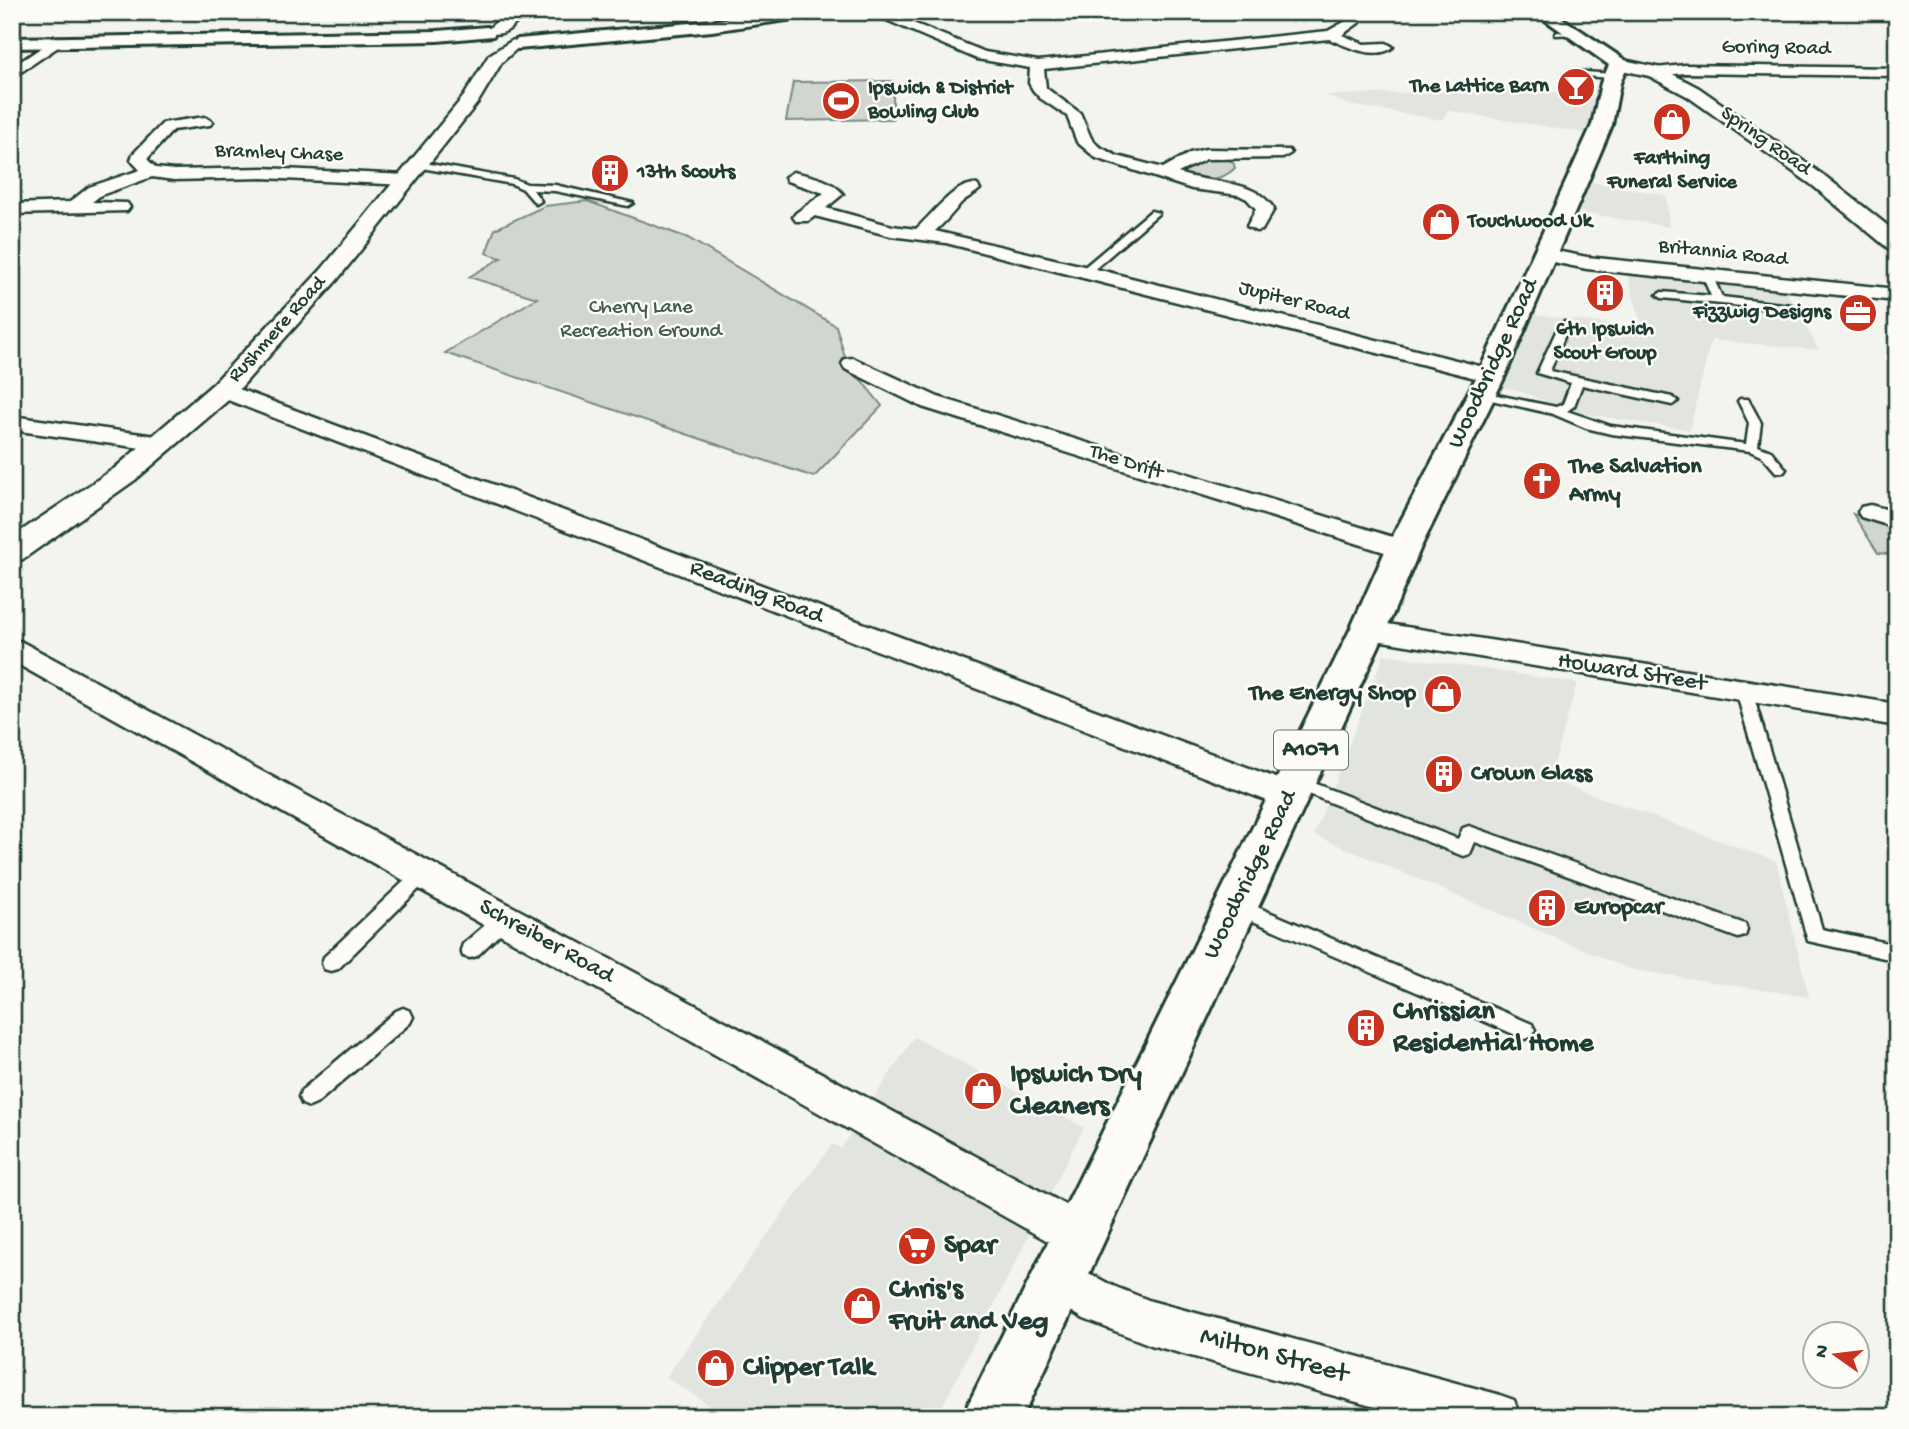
<svg xmlns="http://www.w3.org/2000/svg" width="1909" height="1429" font-family="'Gochi Hand',sans-serif">
<style>
.built{fill:#e2e5df}
.green{fill:#d1d6d1;stroke:#788a82;stroke-width:2}
.lines{fill:none;stroke-linecap:round;stroke-linejoin:round}
.service-casing{stroke:#1f3d34;stroke-width:5}
.minor-casing{stroke:#1f3d34;stroke-width:5}
.tertiary-casing{stroke:#1f3d34;stroke-width:5}
.primary-casing{stroke:#1f3d34;stroke-width:6}
.service{fill:#fdfcf7;fill-rule:evenodd}
.minor{fill:#fdfcf7;fill-rule:evenodd}
.tertiary{fill:#fdfcf7;fill-rule:evenodd}
.primary{fill:#fdfcf7;fill-rule:evenodd}
.labels{text-anchor:middle;dominant-baseline:central;stroke-width:5;stroke-linejoin:round;paint-order:stroke}
.far-street-label{font-size:21px;fill:#1f3d34;stroke:#fdfcf7}
.far-poi-label{font-size:21px;font-weight:bold;fill:#1f3d34;stroke:#fdfcf7;text-anchor:start}
.far-park-label{font-size:21px;fill:#435c53;stroke:#fdfcf7}
.shield{fill:#fdfcf7;stroke:#62766e;stroke-width:2}
.shield-label{font-size:23px;font-weight:bold;fill:#1f3d34}
.street-label{font-size:24px;fill:#1f3d34;stroke:#fdfcf7}
.poi-label{font-size:24px;font-weight:bold;fill:#1f3d34;stroke:#fdfcf7;text-anchor:start}
.near-poi-label{font-size:28px;font-weight:bold;fill:#1f3d34;stroke:#fdfcf7;text-anchor:start}
.near-street-label{font-size:28px;fill:#1f3d34;stroke:#fdfcf7}
</style>
<rect width="100%" height="100%" fill="#f4f4ef"/>
<filter id="ink" filterUnits="userSpaceOnUse"><feTurbulence type="fractalNoise" baseFrequency=".0143" numOctaves="2"/><feDisplacementMap in="SourceGraphic" scale="14" xChannelSelector="R" yChannelSelector="G"/><feConvolveMatrix kernelMatrix="1 2 1 2 8 2 1 2 1" color-interpolation-filters="sRGB"/></filter>
<g filter="url(#ink)">
<!-- built -->
<g class="built">
<polygon points="1515,87 1602,99 1591,134 1448,111 1442,120 1349,105 1325,95 1443,92"/>
<polygon points="1591,182 1666,195 1669,227 1578,212"/>
<polygon points="1627,273 1785,289 1819,350 1711,340 1690,430 1572,412 1514,389 1487,385 1520,313 1642,328"/>
<polygon points="1384,654 1577,683 1550,779 1776,861 1809,997 1629,969 1314,835"/>
<polygon points="914,1037 1084,1127 937,1417 727,1417 666,1377 832,1144 841,1148"/>
</g>
<!-- green -->
<g class="green">
<polygon points="893,81 893,119 786,121 793,82"/>
<path d="M1222 157 1233 162 1235 168C1221 182 1201 182 1183 174L1187 167 1202 160Z"/>
<polygon points="587,201 688,238 836,326 846,361 882,406 814,477 445,353 537,298 469,277 501,258 486,253 495,229 545,206"/>
<polygon points="1853,514 1897,530 1897,555 1878,553"/>
</g>
<g class="lines">
<defs>
<g id="service">
<polygon points="1557,32 1578,34 1555,35"/>
<polygon points="1572,71 1612,74 1616,76 1612,78 1569,75"/>
<polygon points="419,162 514,179 527,184 555,185 633,203 628,206 555,191 533,190 541,201 536,204 523,189 512,184 416,167 415,165"/>
<polygon points="1151,211 1159,213 1089,274 1081,274 1081,270"/>
<polygon points="1707,272 1712,275 1722,297 1791,305 1796,308 1791,311 1662,298 1657,295 1662,292 1711,296 1702,275"/>
<polygon points="1564,322 1569,325 1550,371 1672,397 1678,401 1672,405 1582,385 1574,406 1567,411 1611,426 1746,444 1749,423 1738,401 1740,399 1748,399 1761,423 1758,446 1771,451 1786,469 1784,472 1776,472 1763,457 1750,451 1611,434 1586,428 1553,414 1478,397 1476,395 1482,392 1556,407 1563,404 1571,383 1537,373 1559,325"/>
<polygon points="1744,686 1752,691 1822,929 1897,945 1897,959 1893,960 1808,941 1736,691"/>
<polygon points="1295,776 1458,839 1463,828 1469,826 1475,828 1745,924 1747,930 1745,936 1738,938 1475,842 1470,854 1464,856 1458,854 1289,786 1287,782 1289,778"/>
<polygon points="422,868 428,870 431,875 428,880 338,969 331,971 324,969 322,963 324,957 416,870"/>
<polygon points="1236,898 1532,1024 1535,1030 1532,1036 1525,1039 1518,1036 1230,911 1227,906 1230,901"/>
<polygon points="504,911 510,914 513,919 510,924 477,956 470,958 463,956 461,950 463,944 498,914"/>
<polygon points="403,1008 410,1011 413,1017 410,1023 316,1104 309,1107 302,1104 299,1097 302,1090 396,1011"/>
</g>
<g id="minor">
<path d="M868 12H886L985 52 1038 61 1328 31 1346 21 1343 12H1355L1360 22 1342 35 1364 44 1386 43 1393 47C1376 61 1346 46 1329 39L1044 69 1046 88 1080 113 1091 138 1098 146 1117 156 1163 168 1190 153 1206 149 1289 150 1291 153 1283 158 1206 159 1178 173C1211 185 1253 177 1274 209L1262 230 1256 231 1247 226 1256 209 1247 199 1239 195 1192 189 1096 158 1077 142 1067 116 1040 98 1033 90 1029 83 1030 68 977 59Z"/>
<polygon points="56,38 61,39 61,45 12,78 12,67"/>
<polygon points="1685,65 1897,68 1897,76 1685,73 1655,76 1648,72 1655,68"/>
<polygon points="205,117 213,122 210,125 173,130 147,159 156,168 174,170 263,168 406,175 414,180 406,185 263,178 174,180 152,177 101,195 92,202 127,203 130,207 127,211 12,214 12,204 70,202 89,187 140,170 131,160 133,154 163,123"/>
<path d="M793 172C811 176 831 179 843 194L826 208 892 226 916 229C931 216 957 180 977 185L980 189C974 195 965 198 960 204 953 213 944 223 935 231L1092 268 1499 371 1502 376 1499 381 1491 382 946 243 891 236 815 216 808 221H796L793 217 796 213 824 193 787 181 785 177Z"/>
<polygon points="1545,249 1587,257 1897,289 1897,301 1587,269 1538,259 1536,255 1538,251"/>
<polygon points="853,358 938,397 1412,543 1416,549 1412,555 1403,557 1394,555 922,407 845,369 842,364 845,359"/>
<polygon points="223,383 1300,787 1305,796 1300,805 1289,808 1278,805 215,395 212,390 215,385"/>
<polygon points="12,416 163,437 171,439 175,444 171,449 163,451 12,430"/>
<polygon points="1870,505 1897,512 1897,528 1861,517 1858,512 1861,507"/>
<polygon points="1368,621 1897,704 1897,726 1358,637 1354,630 1358,623"/>
<polygon points="12,639 22,642 1094,1220 1100,1235 1094,1250 1079,1256 1064,1250 12,661"/>
<polygon points="1058,1257 1113,1286 1151,1301 1497,1394 1514,1400 1520,1417 1411,1417 1151,1345 1084,1319 1043,1294 1036,1279 1043,1264"/>
</g>
<g id="tertiary">
<path d="M508 12H525C516 24 506 37 490 33L488 30C493 23 502 19 508 12Z"/>
<polygon points="513,40 521,45 502,62 478,102 337,280 233,396 135,480 23,559 12,562 12,537 115,468 213,384 321,270 464,96 489,55"/>
<polygon points="1619,59 1661,68 1699,88 1826,177 1897,233 1897,251 1889,249 1812,185 1687,96 1649,76 1613,68 1610,64"/>
</g>
<g id="primary">
<polygon points="771,12 815,12 807,17 712,31 518,49 509,44 518,39 712,21"/>
<polygon points="1534,12 1553,12 1625,60 1628,64 1620,83 1612,125 1505,376 1420,549 1386,630 1023,1417 962,1417 1350,630 1386,549 1477,376 1592,125 1601,83 1609,65"/>
<polygon points="487,27 496,32 493,36 437,41 12,48 12,38 437,31"/>
</g>
</defs>
<!-- service casing -->
<use href="#service" class="service-casing"/>
<!-- minor casing -->
<use href="#minor" class="minor-casing"/>
<!-- tertiary casing -->
<use href="#tertiary" class="tertiary-casing"/>
<!-- primary casing -->
<use href="#primary" class="primary-casing"/>
<!-- service -->
<use href="#service" class="service"/>
<!-- minor -->
<use href="#minor" class="minor"/>
<!-- tertiary -->
<use href="#tertiary" class="tertiary"/>
<!-- primary -->
<use href="#primary" class="primary"/>
</g>
</g>
<!-- icons -->
<defs>
<symbol id="bar-disc" viewBox="-11 -11 22 22"><circle r="9.5" fill="#c8321e" stroke="#fdfcf7"/><path d="M-6-5H6L.8 .8V4.5H3.5V6h-7V4.5H-.8V.8Z" fill="#fff"/></symbol>
<symbol id="stadium-disc" viewBox="-11 -11 22 22"><circle r="9.5" fill="#c8321e" stroke="#fdfcf7"/><path d="M0-5a6.5 5 0 1 0 0 10a6.5 5 0 1 0 0-10ZM-3.5-1.8h7v3.6h-7Z" fill="#fff"/></symbol>
<symbol id="shop-disc" viewBox="-11 -11 22 22"><circle r="9.5" fill="#c8321e" stroke="#fdfcf7"/><path d="M-5-2.5h2.3a2.7 3.5 0 0 1 5.4 0H5L5.5 6h-11ZM-1.5-2.5h3a1.5 2.3 0 0 0-3 0Z" fill="#fff"/></symbol>
<symbol id="building-disc" viewBox="-11 -11 22 22"><circle r="9.5" fill="#c8321e" stroke="#fdfcf7"/><path d="M-4-6H4V6H1V3H-1V6H-4ZM-2.5-4.3h1.7v1.8h-1.7ZM.8-4.3h1.7v1.8H.8ZM-2.5-1h1.7V.8h-1.7ZM.8-1h1.7V.8H.8Z" fill="#fff"/></symbol>
<symbol id="office-disc" viewBox="-11 -11 22 22"><circle r="9.5" fill="#c8321e" stroke="#fdfcf7"/><path d="M-6-3h4V-5.5h4V-3h4V5H-6ZM-1-4.5V-3h2v-1.5ZM-6 0V1H6V0Z" fill="#fff"/></symbol>
<symbol id="church-disc" viewBox="-11 -11 22 22"><circle r="9.5" fill="#c8321e" stroke="#fdfcf7"/><path d="M-1.2-6h2.4v3.5h3.3v2.4h-3.3V6h-2.4V-.1h-3.3v-2.4h3.3Z" fill="#fff"/></symbol>
<symbol id="supermarket-disc" viewBox="-11 -11 22 22"><circle r="9.5" fill="#c8321e" stroke="#fdfcf7"/><path d="M-6-5.5h2.5l.6 2H6L4.5 2H-2.5L-4.4-4H-6ZM-1.5 3.2a1.3 1.3 0 1 0 .1 0ZM3 3.2a1.3 1.3 0 1 0 .1 0Z" fill="#fff"/></symbol>
</defs>
<g fill-rule="evenodd">
<use href="#bar-disc" x="1554" y="65" width="44" height="44"/>
<use href="#stadium-disc" x="819" y="79" width="44" height="44"/>
<use href="#shop-disc" x="1650" y="100" width="44" height="44"/>
<use href="#building-disc" x="588" y="151" width="44" height="44"/>
<use href="#shop-disc" x="1419" y="200" width="44" height="44"/>
<use href="#building-disc" x="1583" y="271" width="44" height="44"/>
<use href="#office-disc" x="1836" y="291" width="44" height="44"/>
<use href="#church-disc" x="1520" y="459" width="44" height="44"/>
<use href="#shop-disc" x="1421" y="672" width="44" height="44"/>
<use href="#building-disc" x="1422" y="752" width="44" height="44"/>
<use href="#building-disc" x="1525" y="886" width="44" height="44"/>
<use href="#building-disc" x="1344" y="1006" width="44" height="44"/>
<use href="#shop-disc" x="961" y="1069" width="44" height="44"/>
<use href="#supermarket-disc" x="895" y="1224" width="44" height="44"/>
<use href="#shop-disc" x="840" y="1284" width="44" height="44"/>
<use href="#shop-disc" x="694" y="1346" width="44" height="44"/>
</g>
<g class="labels">
<!-- far-street labels -->
<g class="far-street-label">
<text transform="translate(1776 49) rotate(1)">Goring Road</text>
<text transform="translate(1765 142) rotate(35)">Spring Road</text>
<text transform="translate(279 154) rotate(2)">Bramley Chase</text>
<text transform="translate(1723 254) rotate(6)">Britannia Road</text>
<text transform="translate(1294 302) rotate(14)">Jupiter Road</text>
<text transform="translate(278 330) rotate(-48)">Rushmere Road</text>
<text transform="translate(1126 463) rotate(17)">The Drift</text>
</g>
<!-- far-poi labels -->
<g class="far-poi-label">
<text x="1549" y="87" text-anchor="end">The Lattice Barn</text>
<text x="868" y="89">Ipswich &amp; District<tspan x="868" dy="24">Bowling Club</tspan></text>
<text x="1672" y="159" text-anchor="middle">Farthing<tspan x="1672" dy="24">Funeral Service</tspan></text>
<text x="637" y="173">13th Scouts</text>
<text x="1468" y="222">Touchwood Uk</text>
<text x="1831" y="313" text-anchor="end">Fizzwig Designs</text>
<text x="1605" y="330" text-anchor="middle">6th Ipswich<tspan x="1605" dy="24">Scout Group</tspan></text>
</g>
<!-- far-park labels -->
<g class="far-park-label">
<text x="641" y="308">Cherry Lane<tspan x="641" dy="24">Recreation Ground</tspan></text>
</g>
<!-- shield labels -->
<rect class="shield" x="1274" y="730.5" width="74" height="39" rx="5"/>
<g class="shield-label">
<text x="1311" y="750">A1071</text>
</g>
<!-- street labels -->
<g class="street-label">
<text transform="translate(1494 364) rotate(-65)">Woodbridge Road</text>
<text transform="translate(756 593) rotate(21)">Reading Road</text>
<text transform="translate(1632 673) rotate(9)">Howard Street</text>
<text transform="translate(1251 875) rotate(-64)">Woodbridge Road</text>
<text transform="translate(546 942) rotate(29)">Schreiber Road</text>
</g>
<!-- poi labels -->
<g class="poi-label">
<text x="1569" y="467">The Salvation<tspan x="1569" dy="28">Army</tspan></text>
<text x="1416" y="694" text-anchor="end">The Energy Shop</text>
<text x="1471" y="774">Crown Glass</text>
<text x="1574" y="908">Europcar</text>
</g>
<!-- near-poi labels -->
<g class="near-poi-label">
<text x="1393" y="1012">Chrissian<tspan x="1393" dy="32">Residential Home</tspan></text>
<text x="1010" y="1075">Ipswich Dry<tspan x="1010" dy="32">Cleaners</tspan></text>
<text x="944" y="1246">Spar</text>
<text x="889" y="1290">Chris's<tspan x="889" dy="32">Fruit and Veg</tspan></text>
<text x="743" y="1368">Clipper Talk</text>
</g>
<!-- near-street labels -->
<g class="near-street-label">
<text transform="translate(1274 1356) rotate(15)">Milton Street</text>
</g>
</g>
<!-- margin -->
<rect width="1909" height="1429" fill="none" stroke="#fdfcf7" stroke-width="42"/>
<rect x="21" y="21" width="1867" height="1387" fill="none" stroke="#1f3d34" stroke-width="2.5" filter="url(#ink)"/>
<!-- north arrow -->
<g transform="translate(1836 1355) rotate(284)"><circle r="33" fill="#fdfcf7" stroke="#a4b0a9" stroke-width="2"/>
<path d="M0-5L12 26L0 18L-12 26Z" fill="#c8321e"/>
<text y="-10" font-size="19" font-weight="bold" text-anchor="middle" fill="#1f3d34">N</text>
</g>
</svg>
